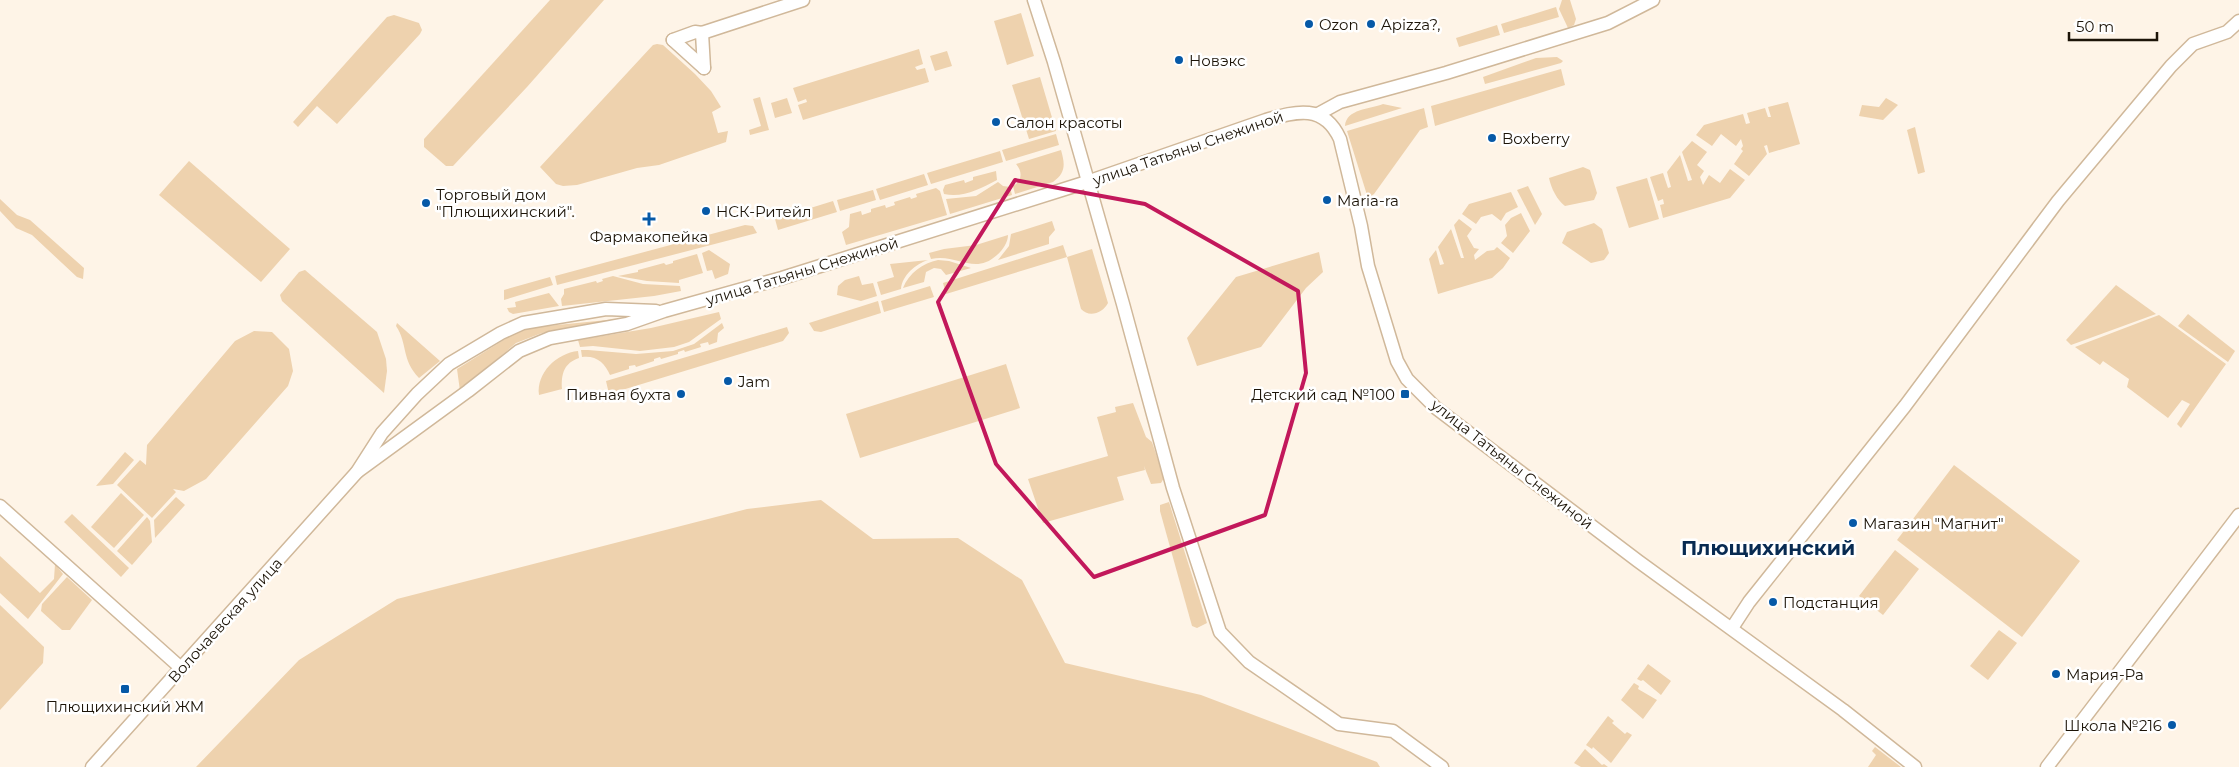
<svg xmlns="http://www.w3.org/2000/svg" width="2239" height="767" font-family="Montserrat,sans-serif">
<style>
.green{fill:#eed2ae}
.lines{fill:none;stroke-linecap:round;stroke-linejoin:round}
.minor-casing{stroke:#d0b89a;stroke-width:15}
.minor{stroke:#fff;stroke-width:12}
.marked{fill:none;stroke:#c2185b;stroke-width:4;stroke-linejoin:round}
.poi-dot{fill:#0659a7;stroke:#fff;stroke-width:2}
.labels{text-anchor:middle;dominant-baseline:central;stroke-width:5;stroke-linejoin:round;paint-order:stroke}
.poi-label{font-size:15px;fill:#1c1408;stroke:#fff;text-anchor:start}
.street-label{font-size:15px;fill:#1c1408;stroke:#fff}
.district-label{font-size:20px;font-weight:bold;fill:#082b52;stroke:#fff}
</style>
<rect width="100%" height="100%" fill="#fef4e7"/>
<!-- green -->
<g class="green">
<polygon points="550,0 604,0 527,87 453,166 446,166 424,147 424,139"/>
<polygon points="1562,0 1570,0 1576,19 1574,25 1568,28 1559,9"/>
<polygon points="1556,7 1559,17 1504,33 1501,24"/>
<polygon points="1021,13 1034,56 1007,65 994,21"/>
<polygon points="394,15 419,23 422,30 420,34 337,124 317,106 298,127 293,122 387,17"/>
<polygon points="1497,25 1500,35 1459,47 1456,38"/>
<polygon points="657,44 663,45 695,74 711,91 721,107 712,112 718,133 728,131 726,142 659,165 637,168 577,185 563,186 556,184 540,167 653,45"/>
<polygon points="919,49 923,64 915,67 917,70 925,68 929,82 803,120 798,105 807,102 806,99 798,102 793,88"/>
<polygon points="947,51 952,66 935,71 930,56"/>
<polygon points="1557,57 1563,61 1561,63 1485,84 1483,77 1536,58"/>
<polygon points="1561,69 1565,85 1435,126 1431,106"/>
<polygon points="1040,77 1056,131 1029,139 1012,85"/>
<polygon points="760,97 769,130 750,135 749,130 761,126 753,99"/>
<polygon points="787,98 792,113 775,118 771,103"/>
<polygon points="1886,98 1898,105 1883,120 1859,116 1862,105 1879,107"/>
<polygon points="1788,102 1800,144 1769,153 1767,145 1764,146 1767,154 1749,176 1734,164 1743,151 1741,149 1743,146 1741,139 1736,146 1721,134 1712,146 1696,135 1704,125 1743,114 1746,124 1750,123 1747,113 1765,108 1768,117 1771,117 1768,107"/>
<path d="M1383 104 1402 108 1345 126C1346 109 1370 109 1383 104Z"/>
<polygon points="1424,108 1428,127 1420,130 1374,194 1371,196 1367,195 1347,131"/>
<polygon points="1915,127 1925,172 1918,174 1907,130"/>
<polygon points="1056,134 1059,145 1006,161 1002,150"/>
<polygon points="1692,141 1707,152 1697,165 1704,171 1700,177 1703,185 1709,175 1720,183 1730,169 1745,180 1730,198 1663,218 1660,205 1664,204 1663,199 1658,201 1650,177 1663,173 1668,188 1671,187 1667,172 1680,155 1688,181 1692,180 1682,152"/>
<path d="M1061 150C1065 164 1066 173 1053 182L1015 194 1013 186C1022 181 1023 172 1016 164Z"/>
<polygon points="1000,151 1003,162 931,184 927,173"/>
<polygon points="189,161 290,249 261,282 159,195"/>
<path d="M1583 167 1590 170 1597 193 1594 200 1565 206C1557 200 1551 188 1549 178Z"/>
<path d="M996 171 997 180C980 189 963 198 944 194L943 190 945 185 964 180 965 183 973 180V177Z"/>
<polygon points="924,174 928,185 880,200 876,189"/>
<polygon points="1647,178 1659,219 1629,228 1616,187"/>
<polygon points="998,182 1003,186 1010,187 1012,195 950,214 946,199 976,196"/>
<polygon points="1528,186 1542,214 1535,225 1517,190"/>
<polygon points="936,188 940,191 947,215 846,245 842,232 849,227 850,214 861,211 862,215 871,212 871,209 885,205 886,208 895,205 894,202 910,197 911,199 917,197 916,194"/>
<polygon points="873,190 876,200 840,211 837,200"/>
<polygon points="1511,192 1518,207 1506,213 1501,221 1492,214 1481,217 1476,224 1462,214 1469,204"/>
<polygon points="0,199 17,215 30,220 84,268 83,279 77,277 32,235 16,228 0,211"/>
<polygon points="833,201 837,212 778,230 775,219"/>
<polygon points="1521,213 1530,231 1513,253 1501,243 1507,236 1505,225 1511,218"/>
<polygon points="1459,219 1472,229 1467,236 1474,248 1479,249 1474,255 1475,260 1487,251 1494,250 1497,247 1510,258 1503,268 1492,278 1438,294 1429,259 1436,250 1440,265 1444,264 1438,247 1451,229 1461,258 1464,258 1454,225"/>
<polygon points="1052,221 1055,230 1049,237 1049,244 998,260 1009,246 1011,234"/>
<polygon points="1594,223 1602,229 1609,253 1604,260 1591,263 1562,243 1567,232"/>
<polygon points="745,225 753,226 757,233 557,285 555,276"/>
<path d="M1008 235C1008 242 1003 250 997 255 974 276 957 253 931 259L929 253 944 249 976 245Z"/>
<path d="M1063 245 1067 257 1092 249 1108 303C1103 313 1089 318 1081 309L1067 257 946 294 943 283Z"/>
<polygon points="709,250 730,264 728,274 715,279 712,270 707,271 702,253"/>
<polygon points="1319,252 1323,272 1306,288 1261,347 1197,366 1187,338 1236,277"/>
<polygon points="697,254 703,273 679,280 679,283 647,281 618,276 638,272 638,270 664,263 666,265 673,263 673,261"/>
<path d="M928 260C916 264 902 275 901 289L881 295 877 282 894 277 890 264Z"/>
<path d="M938 260 949 261 971 268 946 275 941 269 934 268 926 272 924 282 903 288C909 273 923 263 938 260Z"/>
<polygon points="305,270 377,332 386,359 387,371 384,393 282,301 280,295 299,272"/>
<polygon points="613,276 643,284 680,286 681,291 654,296 562,306 561,299 564,294 564,289 596,281 597,283 603,281 602,279"/>
<polygon points="859,276 862,285 873,283 877,296 861,301 837,295 838,286 845,280"/>
<polygon points="550,277 553,285 504,300 504,290"/>
<polygon points="2116,285 2156,314 2071,345 2066,340"/>
<polygon points="930,286 934,297 884,312 881,301"/>
<polygon points="549,293 559,306 513,314 509,312 507,308 516,307 515,302"/>
<polygon points="878,301 881,313 821,332 814,331 809,323"/>
<polygon points="719,312 721,319 689,342 674,347 640,351 593,346 580,347 578,340 651,328"/>
<polygon points="2188,314 2235,351 2228,362 2178,326"/>
<polygon points="2159,315 2226,364 2181,428 2177,424 2190,404 2182,400 2168,418 2127,387 2129,379 2103,361 2100,365 2075,347"/>
<polygon points="617,319 542,333 516,343 460,391 457,369 510,336 527,328"/>
<path d="M397 323 440 361 419 378C401 359 408 344 396 326Z"/>
<path d="M722 323 724 328 718 333 717 342 709 345 708 342 700 344 701 347 685 352 684 350 678 352V354L661 359 660 357 654 359V361L636 367 635 365 629 366V369L610 375C605 363 596 355 582 357L581 350H588L636 354 673 351 694 344Z"/>
<polygon points="787,327 789,333 783,341 609,394 606,381"/>
<polygon points="254,331 272,332 289,349 293,371 288,386 206,479 184,491 173,489 176,492 152,518 117,485 140,460 146,465 147,445 235,341"/>
<path d="M578 351 579 358C564 363 561 374 562 389L539 395C536 373 557 353 578 351Z"/>
<polygon points="1006,364 1020,408 860,458 846,414"/>
<polygon points="1133,403 1146,437 1152,442 1164,478 1161,483 1151,484 1144,466 1145,470 1117,477 1124,500 1043,523 1028,479 1108,456 1097,417 1116,412 1115,407"/>
<polygon points="125,452 134,460 113,484 96,486"/>
<polygon points="1954,465 2080,561 2022,637 1897,540"/>
<polygon points="121,493 144,515 114,548 91,527"/>
<polygon points="176,497 185,505 155,538 154,520"/>
<polygon points="821,500 873,539 958,538 1022,580 1065,663 1201,695 1377,762 1380,767 196,767 299,660 397,599 747,509"/>
<polygon points="1169,502 1207,623 1197,628 1192,626 1160,511 1160,505"/>
<polygon points="72,514 129,568 121,577 64,522"/>
<polygon points="147,517 150,521 152,542 132,565 117,551"/>
<polygon points="1895,550 1919,569 1883,615 1859,596"/>
<polygon points="0,556 40,593 54,579 55,564 63,574 28,619 0,593"/>
<polygon points="67,577 92,600 70,630 62,630 41,611 42,604"/>
<polygon points="0,605 44,647 43,663 0,710"/>
<polygon points="1999,630 2017,643 1988,680 1970,666"/>
<polygon points="1648,664 1671,681 1661,695 1643,680 1641,681 1637,679"/>
<polygon points="1634,683 1639,686 1638,689 1657,700 1643,719 1621,700"/>
<polygon points="1608,716 1614,721 1612,723 1625,734 1627,732 1632,735 1611,763 1593,747 1592,749 1586,745"/>
<polygon points="1875,747 1901,767 1868,767 1876,755 1872,751"/>
<polygon points="1585,749 1602,765 1604,764 1608,767 1581,767 1574,763"/>
</g>
<g class="lines">
<defs>
<g id="minor">
<polyline points="1034,0 1054,62 1123,304 1173,488 1220,632 1249,662 1339,724 1393,731 1442,767"/>
<polyline points="702,33 704,68"/>
<polyline points="673,40 695,32 702,33 803,0"/>
<polyline points="673,40 704,68"/>
<polyline points="1318,114 1340,102 1446,73 1608,23 1653,0"/>
<path d="M357 472 468 391 519 351 550 338 627 324 664 311 782 278 1087 182 1266 120C1297 111 1324 104 1340 139L1361 226 1368 266 1397 361 1407 379 1436 408 1638 561 1843 710 1915 767"/>
<polyline points="0,506 181,668"/>
<polyline points="1732,628 1749,602 1905,406 2058,201 2171,66 2193,44 2227,32 2239,21"/>
<polyline points="92,767 357,472 382,433 417,394 449,364 501,333 523,323 606,309 656,311"/>
<polyline points="2047,767 2239,515"/>
</g>
</defs>
<!-- minor casing -->
<use href="#minor" class="minor-casing"/>
<!-- minor -->
<use href="#minor" class="minor"/>
</g>
<!-- marked area -->
<path class="marked" d="M1015 180 1145 204 1298 291 1306 373 1265 515 1094 577 996 464 938 302Z"/>
<!-- markers -->
<g class="poi-dot">
<circle cx="1309" cy="24" r="5"/>
<circle cx="1371" cy="24" r="5"/>
<circle cx="1179" cy="60" r="5"/>
<circle cx="996" cy="122" r="5"/>
<circle cx="1492" cy="138" r="5"/>
<circle cx="1327" cy="200" r="5"/>
<circle cx="426" cy="203" r="5"/>
<circle cx="706" cy="211" r="5"/>
<path d="M646.5 211.5h5v5h5v5h-5v5h-5v-5h-5v-5h5z"/>
<circle cx="728" cy="381" r="5"/>
<circle cx="681" cy="394" r="5"/>
<rect x="1400" y="389" width="10" height="10" rx="2.5"/>
<circle cx="1853" cy="523" r="5"/>
<circle cx="1773" cy="602" r="5"/>
<circle cx="2056" cy="674" r="5"/>
<rect x="120" y="684" width="10" height="10" rx="2.5"/>
<circle cx="2172" cy="725" r="5"/>
</g>
<g class="labels">
<!-- poi labels -->
<g class="poi-label">
<text x="1319" y="24">Ozon</text>
<text x="1381" y="24">Apizza?,</text>
<text x="1189" y="60">Новэкс</text>
<text x="1006" y="122">Салон красоты</text>
<text x="1502" y="138">Boxberry</text>
<text x="436" y="194">Торговый дом<tspan x="436" dy="17">"Плющихинский".</tspan></text>
<text x="1337" y="200">Maria-ra</text>
<text x="716" y="211">НСК-Ритейл</text>
<text x="649" y="236" text-anchor="middle">Фармакопейка</text>
<text x="738" y="381">Jam</text>
<text x="671" y="394" text-anchor="end">Пивная бухта</text>
<text x="1395" y="394" text-anchor="end">Детский сад №100</text>
<text x="1863" y="523">Магазин "Магнит"</text>
<text x="1783" y="602">Подстанция</text>
<text x="2066" y="674">Мария-Ра</text>
<text x="125" y="706" text-anchor="middle">Плющихинский ЖМ</text>
<text x="2162" y="725" text-anchor="end">Школа №216</text>
</g>
<!-- street labels -->
<g class="street-label">
<text transform="translate(1188 148) rotate(-19)">улица Татьяны Снежиной</text>
<text transform="translate(802 271) rotate(-17)">улица Татьяны Снежиной</text>
<text transform="translate(1512 464) rotate(38)">улица Татьяны Снежиной</text>
<text transform="translate(225 620) rotate(-48)">Волочаевская улица</text>
</g>
<!-- district labels -->
<g class="district-label">
<text x="1768" y="548">Плющихинский</text>
</g>
</g>
<!-- scale -->
<path d="M2069 32v8h88v-8" fill="none" stroke="#1c1408" stroke-width="2.5"/>
<text x="2076" y="32" font-size="15" fill="#1c1408" stroke="#ffffff" stroke-width="4" paint-order="stroke">50 m</text>
</svg>
